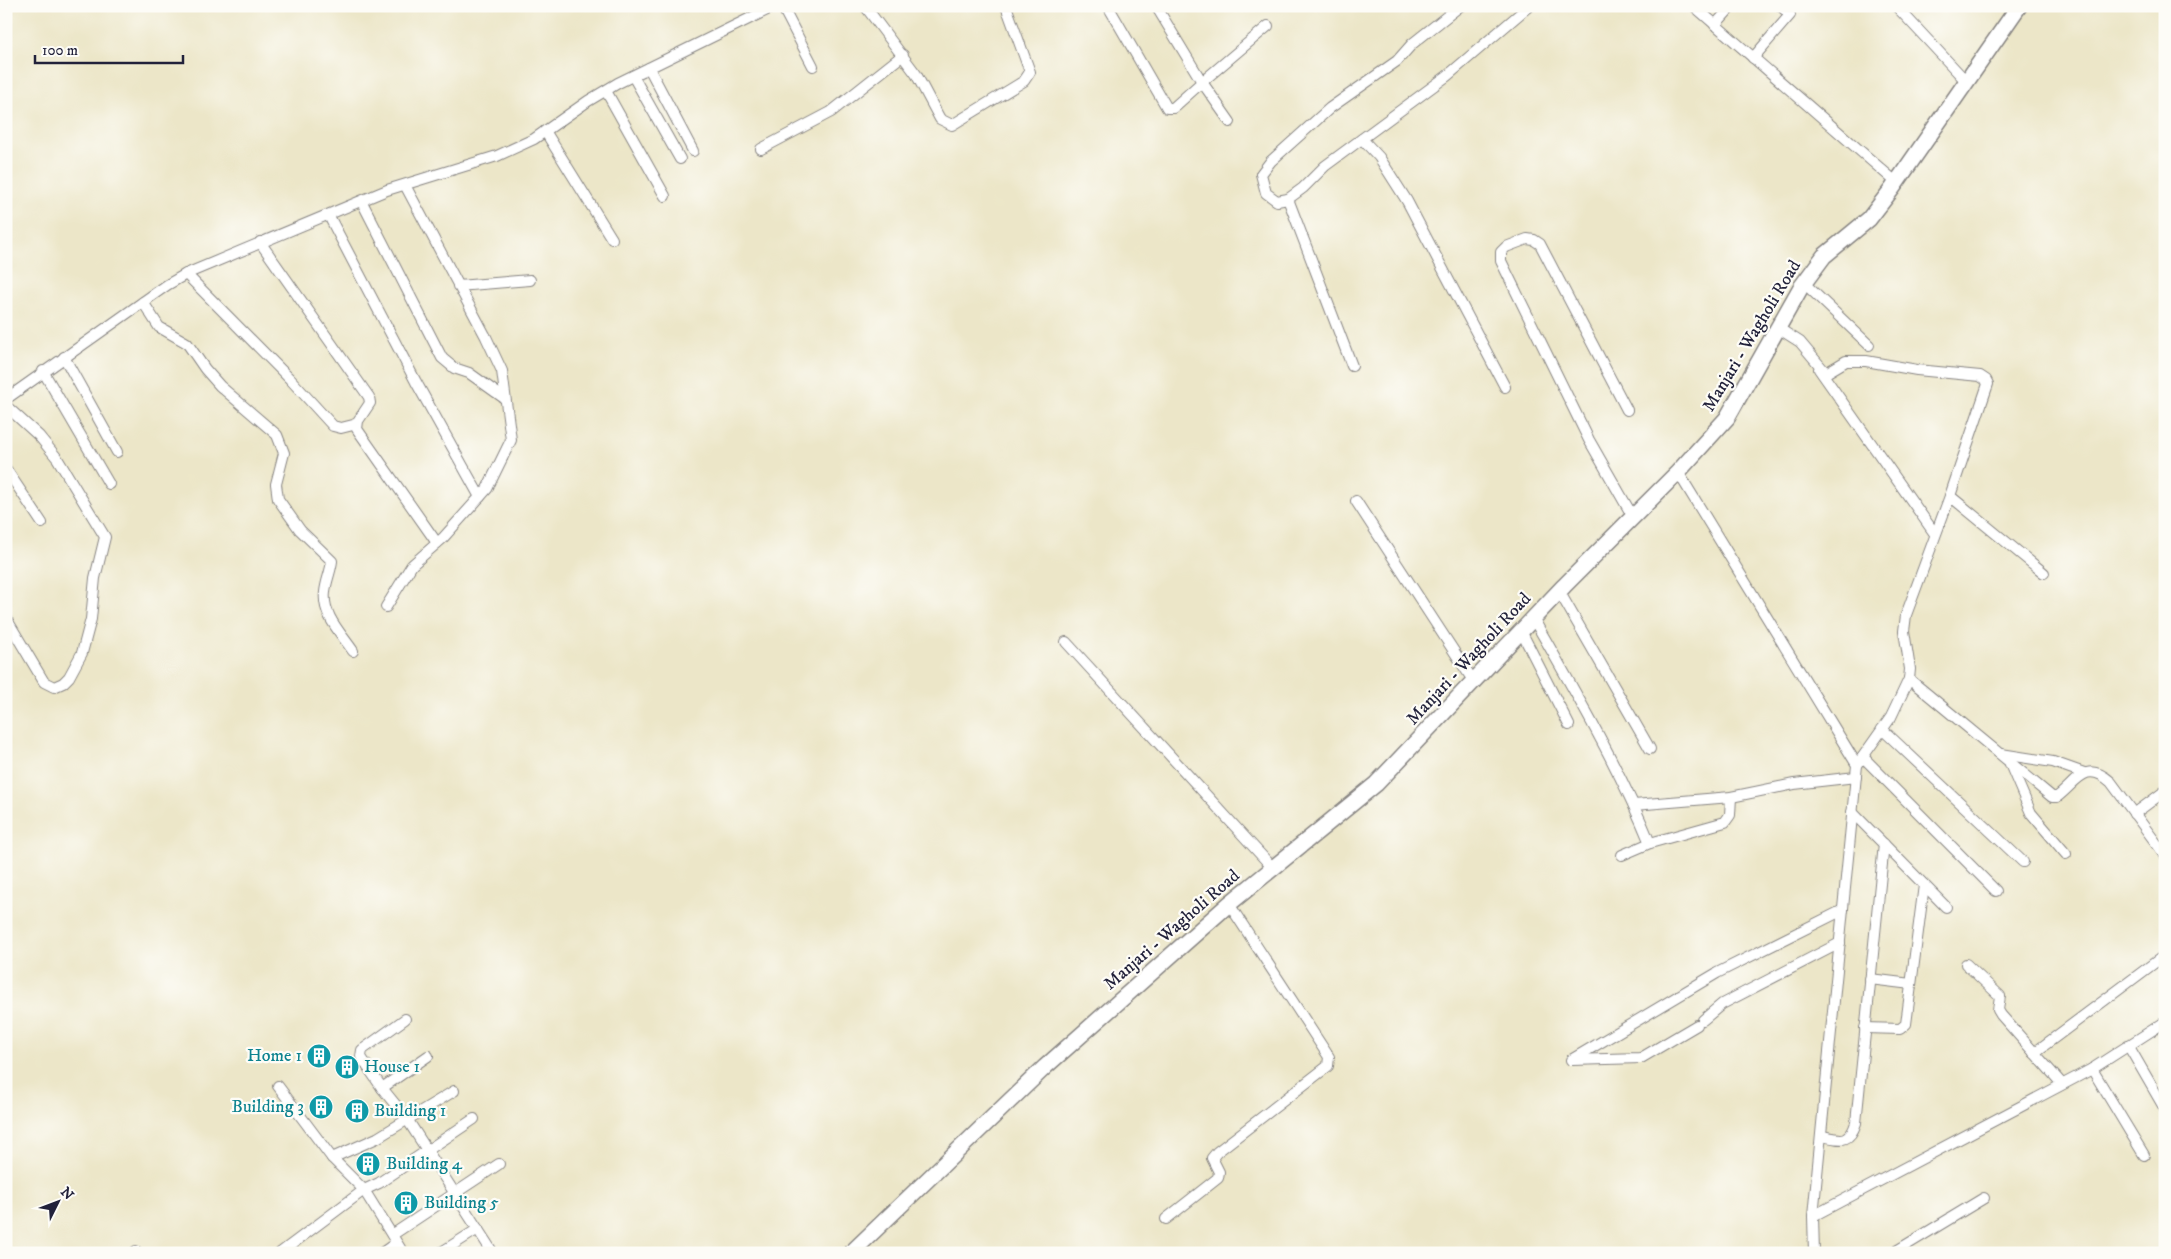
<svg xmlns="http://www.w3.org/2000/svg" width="2171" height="1259" font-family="'IM FELL DW Pica',serif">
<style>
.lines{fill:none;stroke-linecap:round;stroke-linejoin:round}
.street-casing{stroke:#878482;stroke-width:12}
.primary-casing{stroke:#878482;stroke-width:18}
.street{stroke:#fff;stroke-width:10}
.primary{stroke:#fff;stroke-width:15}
.labels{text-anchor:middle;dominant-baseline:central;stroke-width:4.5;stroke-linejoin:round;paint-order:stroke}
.street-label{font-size:18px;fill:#22223b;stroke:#fdfcf7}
.culture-label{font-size:18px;fill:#0d838f;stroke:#fdfcf7;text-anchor:start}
</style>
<rect width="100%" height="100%" fill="#fdfcf7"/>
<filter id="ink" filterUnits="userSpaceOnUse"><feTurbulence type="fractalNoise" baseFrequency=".02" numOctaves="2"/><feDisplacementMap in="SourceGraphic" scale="10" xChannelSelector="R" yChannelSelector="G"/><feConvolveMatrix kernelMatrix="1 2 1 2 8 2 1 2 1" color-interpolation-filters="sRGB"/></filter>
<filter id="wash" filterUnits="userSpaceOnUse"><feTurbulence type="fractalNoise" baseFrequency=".0096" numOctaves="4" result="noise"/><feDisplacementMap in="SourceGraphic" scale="20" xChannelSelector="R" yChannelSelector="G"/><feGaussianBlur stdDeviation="1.12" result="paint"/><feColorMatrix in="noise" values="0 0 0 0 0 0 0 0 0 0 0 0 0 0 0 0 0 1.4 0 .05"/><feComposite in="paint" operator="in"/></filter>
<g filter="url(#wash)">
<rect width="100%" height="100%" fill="#ece6c8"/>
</g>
<g filter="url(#ink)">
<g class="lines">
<defs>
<g id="street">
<polyline points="782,6 813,66"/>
<polyline points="865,6 916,74 940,119 952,125 1024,81 1030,72 1006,6"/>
<polyline points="1108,6 1167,108 1173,108 1202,82 1230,122"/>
<polyline points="1156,6 1202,82 1268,26"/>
<polyline points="1460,6 1412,44 1397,61 1330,108 1271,161 1261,174 1266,193 1277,201 1288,199 1303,188 1325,166 1447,76 1529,6"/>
<polyline points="1694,6 1897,183"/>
<polyline points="1896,6 1966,81"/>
<polyline points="1715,25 1732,6"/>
<polyline points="1753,58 1790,15 1781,6"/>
<polyline points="649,68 693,151"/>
<polyline points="633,76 680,159"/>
<polyline points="606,91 665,196"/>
<polyline points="545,131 612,239"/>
<polyline points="1362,139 1379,157 1407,201 1505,387"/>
<polyline points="761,149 831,112 903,55"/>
<polyline points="1288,199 1352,366"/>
<polyline points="362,202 442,358 454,368 469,373 504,398"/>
<polyline points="329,216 416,382 480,497"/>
<polyline points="260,242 369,397 370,403 358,421 357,429 437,543"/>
<polyline points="186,274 290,379 333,426 341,428 357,424"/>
<polyline points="1804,283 1869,345"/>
<polyline points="458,286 530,280"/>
<path d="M143 302 159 327 187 343 205 369 220 386 277 435 284 453 276 484 278 499 300 530 332 561C331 571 326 581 325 592 322 615 341 633 353 651"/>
<polyline points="1778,328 1800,342 1826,373 1846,361 1866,361 1917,370 1980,376 1986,380 1988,384 1950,496 1906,615 1904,631 1910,669 1909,679 1891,717 1857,765"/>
<polyline points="64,357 117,452"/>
<polyline points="1819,369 1935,534"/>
<polyline points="43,371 109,484"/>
<polyline points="6,399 167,285 186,274 387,190 497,156 534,139 588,101 618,83 775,6"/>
<polyline points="6,406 39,436 57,458 105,537 95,578 91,619 82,653 69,677 63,683 54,687 44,682 6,618"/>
<polyline points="1627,410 1540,244 1534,240 1527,239 1506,247 1501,252 1501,261 1589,440 1633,517"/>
<polyline points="6,469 42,523"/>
<polyline points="1678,472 1857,765 1813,1216 1814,1253"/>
<polyline points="1950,496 2044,573"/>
<polyline points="1356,501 1474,682"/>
<polyline points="1559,591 1650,749"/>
<polyline points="386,607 412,565 443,538 487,489 511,440 502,371 486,337 405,185"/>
<path d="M1533 618C1575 692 1618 765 1650 843"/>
<polyline points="1521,631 1569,725"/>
<polyline points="1066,642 1273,868"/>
<path d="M1909 679 2052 797H2057C2077 782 2085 759 2111 782L2165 855"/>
<polyline points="1882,729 2023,862"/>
<polyline points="2001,754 2053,762 2084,773"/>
<polyline points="1863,757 1996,891"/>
<polyline points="2010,764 2031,813 2066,854"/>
<polyline points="1634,805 1731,797 1794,784 1856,777"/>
<polyline points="1852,812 1946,907"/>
<polyline points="2134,814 2165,791"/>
<polyline points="1622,855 1650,843 1725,822 1730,815 1731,797"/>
<polyline points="1966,964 2000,996 1998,1010 2001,1015 2062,1084"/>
<polyline points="1870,979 1911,984"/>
<polyline points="405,1019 362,1050 361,1057 382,1088 407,1119 493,1253"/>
<polyline points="1703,1020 1722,1004 1840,943"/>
<polyline points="1865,1028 1900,1029 1906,1024 1924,885"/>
<polyline points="2128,1045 2165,1109"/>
<polyline points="2034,1053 2165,955"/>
<polyline points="1571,1060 1717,973 1843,910"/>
<polyline points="1572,1060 1641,1058 1697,1025"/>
<polyline points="2092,1069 2144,1155"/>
<polyline points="278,1086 332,1158 364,1190 403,1253"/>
<polyline points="382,1088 428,1056"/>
<path d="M1821 1136C1840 1139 1849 1145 1856 1123L1884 844"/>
<polyline points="332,1158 377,1138 454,1091"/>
<polyline points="1813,1216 2092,1069 2165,1022"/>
<polyline points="1166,1219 1218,1178 1219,1172 1212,1158 1217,1152 1328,1066 1329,1057 1229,904"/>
<polyline points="392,1235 499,1164"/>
<polyline points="134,1253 136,1251"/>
<polyline points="280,1253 364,1190 379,1183 474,1119"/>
<polyline points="382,1253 396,1243"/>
<polyline points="440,1253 478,1229"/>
<polyline points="1893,1253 1984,1198"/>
</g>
<polyline id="primary" points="851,1253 1045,1067 1229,904 1376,784 1564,586 1678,472 1727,418 1801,287 1824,256 1869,219 1892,189 2019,6"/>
</defs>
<!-- street casing -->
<use href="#street" class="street-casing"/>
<!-- primary casing -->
<use href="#primary" class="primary-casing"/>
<!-- street -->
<use href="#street" class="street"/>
<!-- primary -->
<use href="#primary" class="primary"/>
</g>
</g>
<!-- icons -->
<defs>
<symbol id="building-disc" viewBox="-11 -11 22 22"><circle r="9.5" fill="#0f9aa8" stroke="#fdfcf7"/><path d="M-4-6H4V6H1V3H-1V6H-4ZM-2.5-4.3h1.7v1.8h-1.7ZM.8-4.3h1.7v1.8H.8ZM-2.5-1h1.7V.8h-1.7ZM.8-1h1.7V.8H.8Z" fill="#fff"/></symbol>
</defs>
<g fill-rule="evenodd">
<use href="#building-disc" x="305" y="1042" width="28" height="28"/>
<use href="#building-disc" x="333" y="1053" width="28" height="28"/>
<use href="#building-disc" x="307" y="1093" width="28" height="28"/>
<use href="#building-disc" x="343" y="1097" width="28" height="28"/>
<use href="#building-disc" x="354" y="1150" width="28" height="28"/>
<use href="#building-disc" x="392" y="1189" width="28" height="28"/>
</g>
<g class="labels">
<!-- street labels -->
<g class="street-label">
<text transform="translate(1752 336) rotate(-59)">Manjari - Wagholi Road</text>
<text transform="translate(1469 659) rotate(-47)">Manjari - Wagholi Road</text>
<text transform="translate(1172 930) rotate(-41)">Manjari - Wagholi Road</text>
</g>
<!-- culture labels -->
<g class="culture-label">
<text x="302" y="1056" text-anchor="end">Home 1</text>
<text x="364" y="1067">House 1</text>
<text x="304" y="1107" text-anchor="end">Building 3</text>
<text x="374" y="1111">Building 1</text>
<text x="386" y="1164">Building 4</text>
<text x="424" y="1203">Building 5</text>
</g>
</g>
<!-- margin -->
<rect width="2171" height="1259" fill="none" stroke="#fdfcf7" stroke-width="25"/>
<!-- north arrow -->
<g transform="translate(58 1202) rotate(48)" stroke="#fdfcf7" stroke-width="4" paint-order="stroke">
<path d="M0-4L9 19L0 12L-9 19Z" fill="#22223b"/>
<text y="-8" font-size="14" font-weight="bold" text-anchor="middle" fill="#22223b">N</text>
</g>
<!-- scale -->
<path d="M35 55v8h148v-8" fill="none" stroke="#22223b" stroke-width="2.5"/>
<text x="42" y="55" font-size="15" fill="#22223b" stroke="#fdfcf7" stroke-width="4" paint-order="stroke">100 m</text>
</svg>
